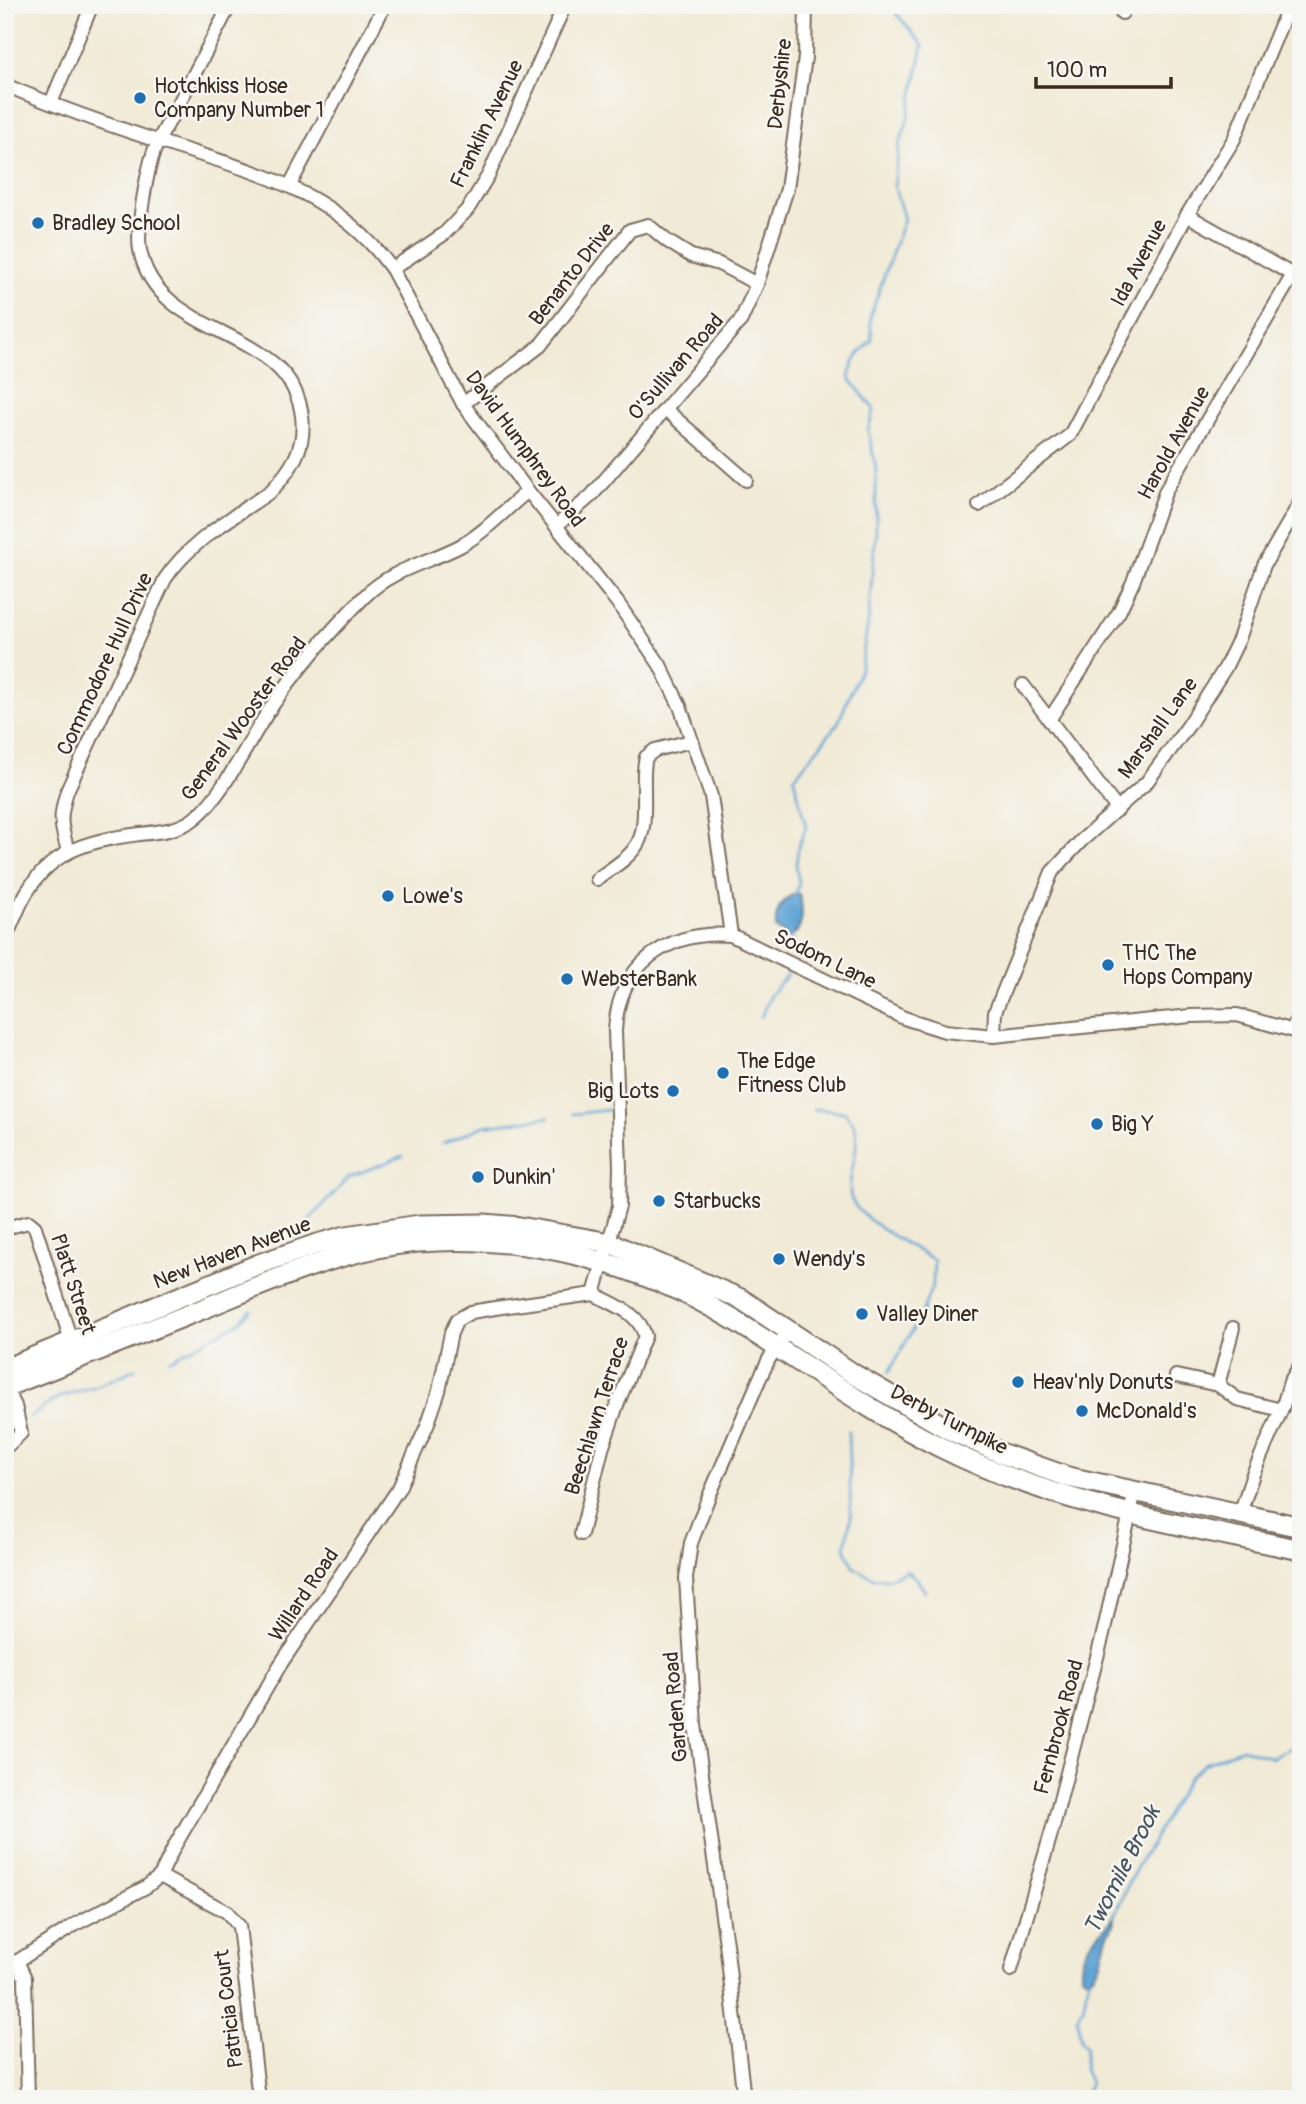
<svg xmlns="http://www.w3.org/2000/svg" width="1306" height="2104" font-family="Pangolin,sans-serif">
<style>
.water{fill:#61a4d5;stroke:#4e677a;stroke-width:2}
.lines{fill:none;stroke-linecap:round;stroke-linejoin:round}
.stream{stroke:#61a4d5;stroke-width:2.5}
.minor-casing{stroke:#7b6d5e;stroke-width:16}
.highway-casing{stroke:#7b6d5e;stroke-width:23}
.minor{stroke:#fff;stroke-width:12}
.highway{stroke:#fff;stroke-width:19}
.poi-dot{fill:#1f6fb2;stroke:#f6f6f2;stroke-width:2.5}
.labels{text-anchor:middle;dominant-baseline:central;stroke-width:5;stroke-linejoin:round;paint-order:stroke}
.street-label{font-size:21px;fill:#3b2a1e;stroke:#f6f6f2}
.poi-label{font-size:21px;fill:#3b2a1e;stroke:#f6f6f2;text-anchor:start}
.water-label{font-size:23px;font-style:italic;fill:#48555e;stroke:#f6f6f2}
</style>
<rect width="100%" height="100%" fill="#f6f6f2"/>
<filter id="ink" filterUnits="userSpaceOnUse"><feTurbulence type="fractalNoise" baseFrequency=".0143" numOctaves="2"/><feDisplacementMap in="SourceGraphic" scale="14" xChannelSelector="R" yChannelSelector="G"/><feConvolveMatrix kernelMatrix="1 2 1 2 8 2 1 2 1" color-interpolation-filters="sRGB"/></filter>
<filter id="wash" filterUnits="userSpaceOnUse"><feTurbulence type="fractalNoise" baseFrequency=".00686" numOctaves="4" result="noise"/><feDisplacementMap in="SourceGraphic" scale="28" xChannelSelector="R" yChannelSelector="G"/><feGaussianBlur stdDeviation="1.57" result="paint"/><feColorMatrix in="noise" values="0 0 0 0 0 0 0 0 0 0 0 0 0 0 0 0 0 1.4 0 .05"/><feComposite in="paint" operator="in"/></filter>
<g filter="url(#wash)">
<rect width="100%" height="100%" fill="#f1ead6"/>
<!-- water -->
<g class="water">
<path d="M795 894H799C804 910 804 932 788 938L776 928C775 912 780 900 795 894Z"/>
<path d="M1114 1916C1115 1925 1110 1929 1107 1937 1101 1953 1102 1967 1089 1979L1081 1974C1079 1947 1100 1935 1114 1916Z"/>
</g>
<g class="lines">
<!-- stream -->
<g class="stream">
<path d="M795 897 799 882 796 868 798 847 806 827 794 778 838 723 860 670 868 623 876 528V469L868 430 874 409 849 378C852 361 859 352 872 340L870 317 904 219 894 186 899 146 908 119 923 45 889 5"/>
<polyline points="791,935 793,953"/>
<polyline points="761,1017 770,995 788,974"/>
<path d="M814 1109 844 1112C847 1116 852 1120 854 1125 864 1147 841 1186 854 1204 867 1224 913 1247 934 1260L933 1283 922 1313 889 1372"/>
<polyline points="573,1114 608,1110"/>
<polyline points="443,1143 484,1126 549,1117"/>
<polyline points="309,1220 349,1177 403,1156"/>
<polyline points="169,1360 238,1323 251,1310"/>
<polyline points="30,1417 57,1398 102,1384 135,1369"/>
<polyline points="848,1431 851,1517 845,1548 855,1568 874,1578 888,1579 907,1571 917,1579 925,1592"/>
<polyline points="5,1433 9,1433"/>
<polyline points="1113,1918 1131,1878 1189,1777 1204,1764 1242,1748 1272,1758 1289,1748 1301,1748"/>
<polyline points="1081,2099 1090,2083 1084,2069 1086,2047 1081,2041 1077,2018 1083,2008 1090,1975"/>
</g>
</g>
</g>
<g filter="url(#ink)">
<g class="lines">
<defs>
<g id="minor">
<polyline points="1122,13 1127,5"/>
<path d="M5 85C59 108 114 127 170 145 257 173 335 190 392 269L463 404 528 491 617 602 660 665 680 706 711 796 731 935"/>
<polyline points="51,103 92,5"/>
<polyline points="290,185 385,5"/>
<polyline points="1187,215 1300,279"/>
<polyline points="392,269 444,234 468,209 489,174 565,5"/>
<polyline points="463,404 540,346 630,230 648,225 667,241 691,256 719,264 757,284"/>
<polyline points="665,409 746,480"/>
<polyline points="979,505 1070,435 1187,215 1234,139 1289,5"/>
<polyline points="556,526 592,495 741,320 757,284 787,189 805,57 806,5"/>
<polyline points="1023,685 1118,810"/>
<polyline points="1049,720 1119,612 1133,582 1166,490 1301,261"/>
<path d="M68 851C60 824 59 818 67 791L165 579C190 541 234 517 271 491 292 469 306 447 302 416 291 325 157 341 140 250 136 230 147 171 154 151 159 137 169 122 176 109 194 74 212 40 230 5"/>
<path d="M597 879C642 848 645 845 644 790 644 779 643 768 646 757L655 750 691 741"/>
<path d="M5 939C11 927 16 913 22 901 48 850 89 840 140 834 159 832 180 830 195 818 223 796 249 740 270 709 297 669 331 630 365 596 391 570 426 563 458 547 484 534 505 509 528 491"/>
<polyline points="1292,1030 1301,1013"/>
<polyline points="994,1036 995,1012 1052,872 1081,841 1146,783 1188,726 1225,668 1239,639 1264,565 1301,501"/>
<polyline points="5,1228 29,1222 35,1227 73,1347"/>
<polyline points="1176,1376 1218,1385 1237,1399 1281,1410"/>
<polyline points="1218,1385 1233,1328"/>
<polyline points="5,1448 21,1433 15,1406 6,1387"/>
<polyline points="1240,1514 1253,1474 1283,1406 1290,1382 1298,1369 1301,1369"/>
<path d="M581 1534 602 1449 617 1405 645 1336C639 1312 614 1305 594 1294"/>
<polyline points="160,1876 227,1912 239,1926 259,2099"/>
<polyline points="17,1961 25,1978 28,2099"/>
<path d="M5 1969 76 1924 146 1887 160 1876 174 1847 280 1665 399 1488 427 1426 439 1391 451 1333 457 1320 471 1312 495 1308 594 1294 619 1206 620 1167 615 1031C618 964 668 930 731 935L904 1018 945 1031 994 1036 1191 1016 1237 1015 1301 1033"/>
<polyline points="1011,1970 1053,1827 1103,1634 1135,1491"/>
<polyline points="744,2099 727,1951 695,1725 686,1578 691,1543 707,1501 759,1380 769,1359 788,1331"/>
</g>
<g id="highway">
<polyline points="5,1369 259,1264 314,1245 346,1236 420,1225 484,1224 520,1227 610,1243 741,1299 855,1375 948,1429 1003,1454 1068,1477 1301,1527"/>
<path d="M5 1387C70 1362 135 1336 200 1310 271 1281 340 1249 418 1242 526 1233 640 1263 732 1319 801 1361 867 1410 940 1447 1053 1504 1178 1525 1301 1550"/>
</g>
</defs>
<!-- minor casing -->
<use href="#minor" class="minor-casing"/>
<!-- highway casing -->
<use href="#highway" class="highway-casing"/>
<!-- minor -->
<use href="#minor" class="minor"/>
<!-- highway -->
<use href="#highway" class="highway"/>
</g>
</g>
<!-- markers -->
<g class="poi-dot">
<circle cx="140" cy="98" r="7"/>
<circle cx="38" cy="223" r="7"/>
<circle cx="388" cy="896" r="7"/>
<circle cx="1108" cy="965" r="7"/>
<circle cx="567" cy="979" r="7"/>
<circle cx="723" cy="1073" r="7"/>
<circle cx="673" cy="1091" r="7"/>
<circle cx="1097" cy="1124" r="7"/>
<circle cx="478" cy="1177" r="7"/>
<circle cx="659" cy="1201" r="7"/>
<circle cx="779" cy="1259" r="7"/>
<circle cx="862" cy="1314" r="7"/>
<circle cx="1018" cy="1382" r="7"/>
<circle cx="1082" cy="1411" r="7"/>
</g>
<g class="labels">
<!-- street labels -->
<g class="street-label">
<text transform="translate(780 84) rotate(-84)">Derbyshire</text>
<text transform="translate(487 124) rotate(-64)">Franklin Avenue</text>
<text transform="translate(1139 263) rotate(-62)">Ida Avenue</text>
<text transform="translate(572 274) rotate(-52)">Benanto Drive</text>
<text transform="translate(676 367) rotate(-49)">O'Sullivan Road</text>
<text transform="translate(1174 443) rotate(-61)">Harold Avenue</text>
<text transform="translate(525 449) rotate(54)">David Humphrey Road</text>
<text transform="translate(105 664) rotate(-65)">Commodore Hull Drive</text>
<text transform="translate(244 719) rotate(-54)">General Wooster Road</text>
<text transform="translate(1158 728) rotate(-54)">Marshall Lane</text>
<text transform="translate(825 959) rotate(26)">Sodom Lane</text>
<text transform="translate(232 1253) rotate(-21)">New Haven Avenue</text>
<text transform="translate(73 1284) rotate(72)">Platt Street</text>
<text transform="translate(597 1416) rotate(-72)">Beechlawn Terrace</text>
<text transform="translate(949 1420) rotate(27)">Derby Turnpike</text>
<text transform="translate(304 1595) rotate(-56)">Willard Road</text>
<text transform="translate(676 1707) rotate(-95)">Garden Road</text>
<text transform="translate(1059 1727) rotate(-75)">Fernbrook Road</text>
<text transform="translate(229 2009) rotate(-97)">Patricia Court</text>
</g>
<!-- poi labels -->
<g class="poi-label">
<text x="154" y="86">Hotchkiss Hose<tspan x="154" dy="24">Company Number 1</tspan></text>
<text x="52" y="223">Bradley School</text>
<text x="402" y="896">Lowe's</text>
<text x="1122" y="953">THC The<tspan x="1122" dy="24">Hops Company</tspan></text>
<text x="581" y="979">WebsterBank</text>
<text x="737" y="1061">The Edge<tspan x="737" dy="24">Fitness Club</tspan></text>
<text x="659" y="1091" text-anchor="end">Big Lots</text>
<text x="1111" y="1124">Big Y</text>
<text x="492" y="1177">Dunkin'</text>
<text x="673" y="1201">Starbucks</text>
<text x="793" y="1259">Wendy's</text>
<text x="876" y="1314">Valley Diner</text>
<text x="1032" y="1382">Heav'nly Donuts</text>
<text x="1096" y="1411">McDonald's</text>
</g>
<!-- water labels -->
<g class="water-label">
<text transform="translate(1122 1870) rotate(-63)">Twomile Brook</text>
</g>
</g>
<!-- margin -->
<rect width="1306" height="2104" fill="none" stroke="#f6f6f2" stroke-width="28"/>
<!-- scale -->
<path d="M1036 77v10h135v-10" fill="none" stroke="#3b2a1e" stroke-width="3.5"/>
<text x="1047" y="77" font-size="21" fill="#3b2a1e" stroke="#f6f6f2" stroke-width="5" paint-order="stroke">100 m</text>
</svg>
